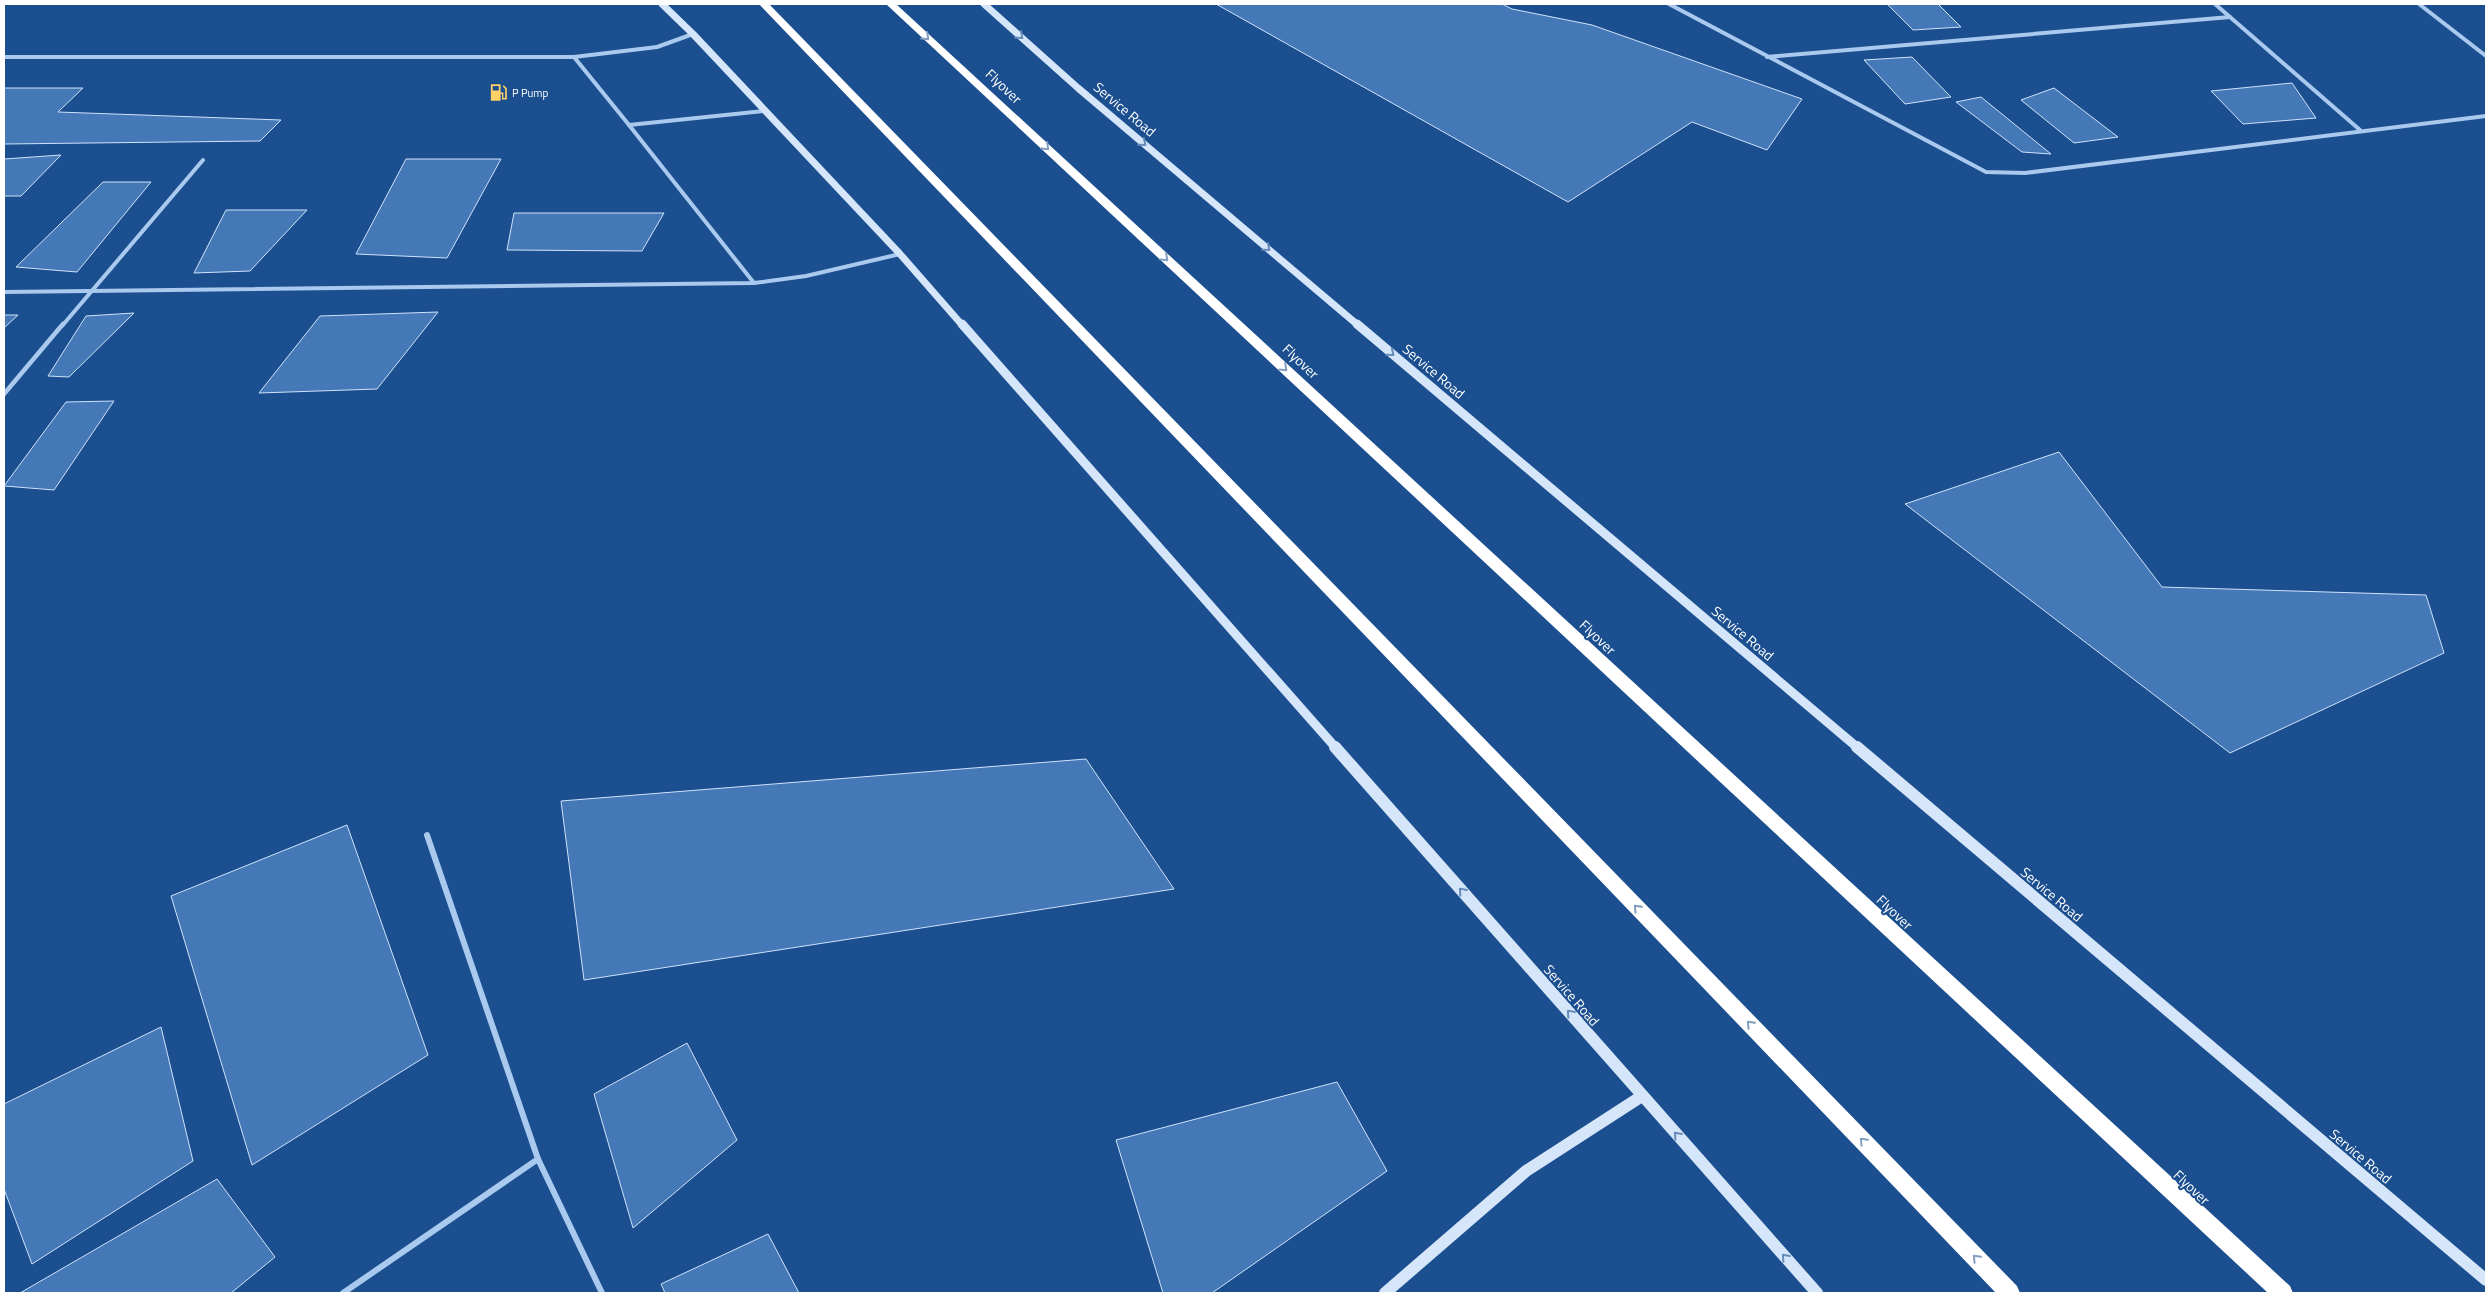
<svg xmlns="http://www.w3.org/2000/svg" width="2490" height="1297" font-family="'Titillium Web',sans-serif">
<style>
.building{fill:#4478b7;stroke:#cfe3fa}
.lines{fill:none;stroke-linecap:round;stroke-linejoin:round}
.street-far2{stroke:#a9c9ee;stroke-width:4}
.street-far1{stroke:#a9c9ee;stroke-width:4.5}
.street{stroke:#a9c9ee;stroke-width:6}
.secondary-far2{stroke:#d6e6fa;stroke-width:7}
.secondary-far1{stroke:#d6e6fa;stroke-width:9}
.secondary{stroke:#d6e6fa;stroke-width:12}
.highway{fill:#fff;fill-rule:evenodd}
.oneway{stroke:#668bba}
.oneway2{stroke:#829ec1}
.labels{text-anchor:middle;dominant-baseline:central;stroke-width:4;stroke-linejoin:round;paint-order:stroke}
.far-poi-label{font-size:11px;fill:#fff;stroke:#1b4f8f;text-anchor:start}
.street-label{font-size:14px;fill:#fff;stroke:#1b4f8f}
</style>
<rect width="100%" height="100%" fill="#1b4f8f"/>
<!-- building -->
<g class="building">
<polygon points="1216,4 1502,4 1512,9 1592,25 1802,99 1767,150 1692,122 1568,202"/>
<polygon points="1887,4 1938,4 1961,27 1913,30"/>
<polygon points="1912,57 1951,97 1905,104 1864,60"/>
<polygon points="2292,83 2316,118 2243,124 2211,91"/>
<polygon points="4,88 83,88 58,112 281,120 260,141 4,144"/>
<polygon points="2054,88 2118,137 2074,143 2021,100"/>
<polygon points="1981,97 2051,154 2022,152 1956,102"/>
<polygon points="61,155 21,196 4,196 4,159"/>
<polygon points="406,159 501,159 447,258 356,254"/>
<polygon points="103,182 151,182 77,272 16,267"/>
<polygon points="226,210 307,210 250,271 194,273"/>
<polygon points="514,213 664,213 642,251 507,250"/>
<polygon points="438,312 377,389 259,393 320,316"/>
<polygon points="134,313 69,377 48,376 86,316"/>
<polygon points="4,315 18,315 4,328"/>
<polygon points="114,401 54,490 4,486 66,402"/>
<polygon points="2059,452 2162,587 2426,595 2444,653 2230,753 1905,504"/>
<polygon points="1086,759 1174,889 584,980 561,801"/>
<polygon points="347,825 428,1055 252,1165 171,896"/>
<polygon points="161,1027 193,1161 32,1264 4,1189 4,1104"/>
<polygon points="687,1043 737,1140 633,1228 594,1094"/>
<polygon points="1337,1082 1387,1171 1212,1293 1163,1293 1116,1140"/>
<polygon points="217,1179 275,1257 231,1293 20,1293"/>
<polygon points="768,1234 799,1293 665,1293 661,1284"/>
</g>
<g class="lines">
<!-- street-far2 -->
<g class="street-far2">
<polyline points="1669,4 1986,172 2025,173 2486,116"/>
<polyline points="2215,4 2360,130"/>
<polyline points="2419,4 2486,56"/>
<polyline points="4,57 574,57 657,47 693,34"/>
<polyline points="574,57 629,125"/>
<polyline points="1767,57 2230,17"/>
<polyline points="754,283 629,125 764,111"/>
<polyline points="4,292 754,283 806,276 900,254"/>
<polyline points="62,326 203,160"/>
</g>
<!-- street-far1 -->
<polyline class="street-far1" points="4,394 63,324"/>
<!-- street -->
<g class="street">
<polyline points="427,835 538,1159 602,1293"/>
<polyline points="343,1293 538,1159"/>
</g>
<!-- secondary-far2 -->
<g class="secondary-far2">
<polyline points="662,4 693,34 900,254 963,326"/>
<polyline points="984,4 1078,88 1359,326"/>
</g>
<!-- secondary-far1 -->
<g class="secondary-far1">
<polyline points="962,324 1336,748"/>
<polyline points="1357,324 1858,748"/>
</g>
<!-- secondary -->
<g class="secondary">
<polyline points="1335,747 1817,1293"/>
<polyline points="1857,747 2486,1280"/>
<polyline points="1385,1293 1526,1171 1642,1096"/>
</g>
<!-- highway -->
<g class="highway">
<polygon points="759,4 769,4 2017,1286 2020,1293 1996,1293"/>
<polygon points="886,4 896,4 2290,1286 2293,1293 2268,1293"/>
</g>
</g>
<!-- one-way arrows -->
<defs><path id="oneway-chevron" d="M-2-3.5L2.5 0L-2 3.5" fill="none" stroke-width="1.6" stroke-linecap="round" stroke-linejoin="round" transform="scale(1.25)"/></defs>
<g class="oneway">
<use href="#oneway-chevron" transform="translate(1020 36) rotate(42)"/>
<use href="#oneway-chevron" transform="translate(1143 143) rotate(40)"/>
<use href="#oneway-chevron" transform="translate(1267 248) rotate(40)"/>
<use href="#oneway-chevron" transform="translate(1391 353) rotate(40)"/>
<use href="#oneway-chevron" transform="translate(1462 891) rotate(-131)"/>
<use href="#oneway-chevron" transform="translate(1570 1013) rotate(-131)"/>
<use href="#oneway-chevron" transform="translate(1677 1135) rotate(-132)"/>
<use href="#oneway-chevron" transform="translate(1785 1257) rotate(-132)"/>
</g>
<g class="oneway2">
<use href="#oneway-chevron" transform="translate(926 37) rotate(43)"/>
<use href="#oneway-chevron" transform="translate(1046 147) rotate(43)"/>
<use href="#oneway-chevron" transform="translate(1165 258) rotate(43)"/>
<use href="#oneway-chevron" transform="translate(1284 368) rotate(43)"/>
<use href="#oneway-chevron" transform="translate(1637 908) rotate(-134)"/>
<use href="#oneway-chevron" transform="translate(1750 1024) rotate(-134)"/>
<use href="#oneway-chevron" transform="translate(1863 1141) rotate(-134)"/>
<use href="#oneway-chevron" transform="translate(1976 1258) rotate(-134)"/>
</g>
<!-- icons -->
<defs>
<symbol id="fuel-bare" viewBox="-9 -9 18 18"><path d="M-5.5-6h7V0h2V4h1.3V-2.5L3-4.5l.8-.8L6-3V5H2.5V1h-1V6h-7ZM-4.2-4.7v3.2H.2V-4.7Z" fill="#ffd166" stroke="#1b4f8f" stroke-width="2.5" paint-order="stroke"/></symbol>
</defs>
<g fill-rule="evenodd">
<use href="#fuel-bare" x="486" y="80" width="25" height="25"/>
</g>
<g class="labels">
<!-- far-poi labels -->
<g class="far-poi-label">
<text x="512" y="93">P Pump</text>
</g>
<!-- street labels -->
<g class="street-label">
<text transform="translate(1004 86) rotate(43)">Flyover</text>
<text transform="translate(1125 109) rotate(40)">Service Road</text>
<text transform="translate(1301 361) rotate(43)">Flyover</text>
<text transform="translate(1434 371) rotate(40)">Service Road</text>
<text transform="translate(1743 633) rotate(40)">Service Road</text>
<text transform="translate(1598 637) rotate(43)">Flyover</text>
<text transform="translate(2052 894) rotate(40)">Service Road</text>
<text transform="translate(1895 912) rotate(43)">Flyover</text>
<text transform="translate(1572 995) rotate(49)">Service Road</text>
<text transform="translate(2361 1156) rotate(40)">Service Road</text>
<text transform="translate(2192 1187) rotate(43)">Flyover</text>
</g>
</g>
<!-- border -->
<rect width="2490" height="1297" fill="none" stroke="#ffffff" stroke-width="10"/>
</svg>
